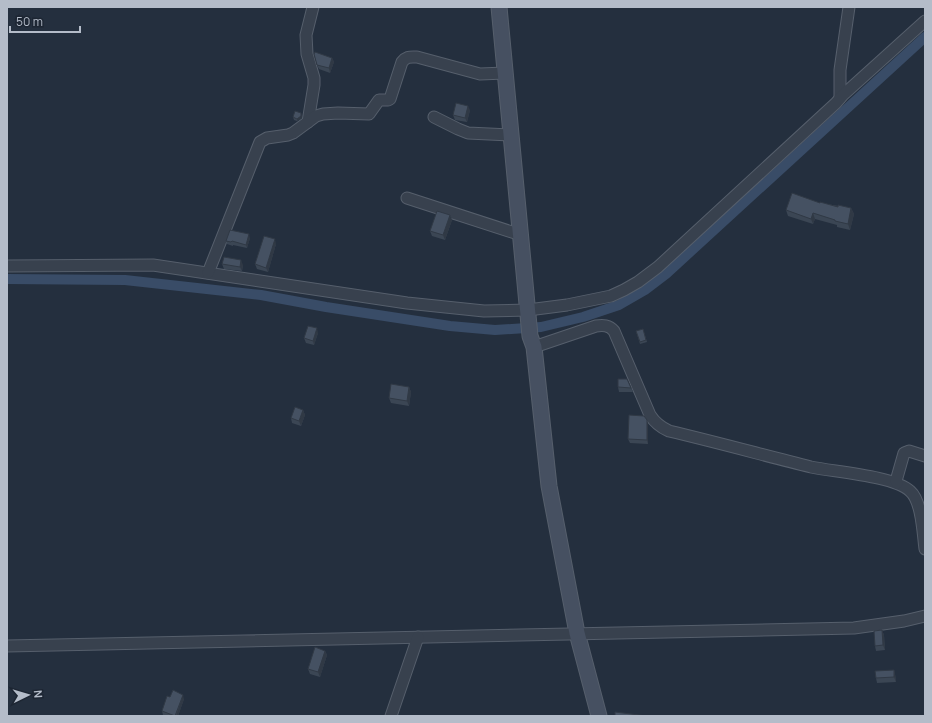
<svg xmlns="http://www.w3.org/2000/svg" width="932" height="723" font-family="Manrope,sans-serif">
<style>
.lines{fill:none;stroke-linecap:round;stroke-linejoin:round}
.canal{stroke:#394c67;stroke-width:10}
.street-casing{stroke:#565f6c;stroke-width:13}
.secondary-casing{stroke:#565f6c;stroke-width:17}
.street{stroke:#38414e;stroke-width:11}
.secondary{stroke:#465061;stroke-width:15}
.wall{fill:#3b4654}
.shaded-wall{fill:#303945}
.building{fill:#455162;stroke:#303945}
</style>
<rect width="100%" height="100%" fill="#242f3e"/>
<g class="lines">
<!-- canal -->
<polyline class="canal" points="7,279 125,280 261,295 326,307 450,326 495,330 541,327 583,317 619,305 645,290 666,274 925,37"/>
<defs>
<g id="street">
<polyline points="840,98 840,70 849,7"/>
<polyline points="434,117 458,129 468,133 511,135"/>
<polyline points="308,122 314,85 314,78 307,54 306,35 313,7"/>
<polyline points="407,198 521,235"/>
<polyline points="7,266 153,265 407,303 484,311 528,310 567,305 611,296 624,290 638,282 658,267 836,103 843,95 925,21"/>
<path d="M208 273 260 142 267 138 288 135 293 133 316 116 323 114 338 113 369 114 379 100H388L390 99 402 62C407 56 410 57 417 57L480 74 505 73"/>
<path d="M534 347 596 326C603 325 609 325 614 331L650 415C655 423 660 427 669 431 716 442 763 455 811 467 835 472 894 476 910 491 922 501 923 534 925 549"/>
<polyline points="897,483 896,481 904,453 909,451 925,456"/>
<polyline points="7,646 854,628 904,621 925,616"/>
<polyline points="391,716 418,637"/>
</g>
<polyline id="secondary" points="499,7 530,336 534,347 549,486 577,633 599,716"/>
</defs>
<!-- street casing -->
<use href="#street" class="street-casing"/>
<!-- secondary casing -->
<use href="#secondary" class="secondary-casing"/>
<!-- street -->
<use href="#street" class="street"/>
<!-- secondary -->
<use href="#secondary" class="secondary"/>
</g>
<!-- wall -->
<g class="wall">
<polygon points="332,58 334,62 330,73 319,69 317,65"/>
<polygon points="470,110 467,122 455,120 453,115"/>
<polygon points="302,115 302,118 297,121 294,120 293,117"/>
<polygon points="820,203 851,208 854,214 850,230 837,227 837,225 815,219 813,224 788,216 786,210"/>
<polygon points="450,215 452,220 445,240 432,236 430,231"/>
<polygon points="250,238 247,248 233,245 233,246 227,244 226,241"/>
<polygon points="276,244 268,272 257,269 255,264"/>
<polygon points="222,264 243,265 242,271 224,269"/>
<polygon points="643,329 647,342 640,344 636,331"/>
<polygon points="318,333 314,345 306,343 304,338"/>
<polygon points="627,379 633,392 619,392 618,387"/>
<polygon points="409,387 411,392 409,406 391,403 389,398"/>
<polygon points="303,410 305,415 301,426 292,423 291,418"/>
<polygon points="648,425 648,444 630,443 628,439"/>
<polygon points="882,630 884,635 885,650 876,651 875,646"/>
<polygon points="325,651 327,655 320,677 310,674 308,669"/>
<polygon points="894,670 895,674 896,682 877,683 876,678"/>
<polygon points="170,697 184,699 178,716 166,716 163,715 162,711"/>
</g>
<!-- shaded-wall -->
<g class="shaded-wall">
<polygon points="332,58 334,62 330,73 329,68"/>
<polygon points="468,106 470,110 467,122 465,118"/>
<polygon points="301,113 302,115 302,118 297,121 297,119"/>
<polygon points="851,208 854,214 850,230 848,224"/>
<polygon points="813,213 815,219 813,224 811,219"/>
<polygon points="450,215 452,220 445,240 443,235"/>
<polygon points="249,234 250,238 247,248 246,245"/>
<polygon points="275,239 276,244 268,272 266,268"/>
<polygon points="241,260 243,265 242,271 240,267"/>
<polygon points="317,328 318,333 314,345 313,341"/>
<polygon points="409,387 411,392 409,406 407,401"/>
<polygon points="303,410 305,415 301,426 299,421"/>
<polygon points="647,420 648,425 648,444 647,440"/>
<polygon points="882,630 884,635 885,650 883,645"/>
<polygon points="325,651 327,655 320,677 318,672"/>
<polygon points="894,670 895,674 896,682 894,677"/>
<polygon points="183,695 184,699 178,716 176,716"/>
</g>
<!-- building -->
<g class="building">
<polygon points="315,52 332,58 329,68 317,65 314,54"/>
<polygon points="456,103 468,106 465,118 453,115"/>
<polygon points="295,111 301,113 301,116 297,119 293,117"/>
<polygon points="792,193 820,203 820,202 838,207 838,205 851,208 848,224 835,221 835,220 813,213 811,219 786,210"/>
<polygon points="437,211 450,215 443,235 430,231"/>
<polygon points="230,230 249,234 246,245 232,241 231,242 226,241"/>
<polygon points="264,236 275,239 266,268 255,264"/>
<polygon points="224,257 241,260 240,267 222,264"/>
<polygon points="308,326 317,328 313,341 304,338"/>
<polygon points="643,329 646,340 640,342 636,331"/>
<polygon points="618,379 627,379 631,388 618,387"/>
<polygon points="391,384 409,387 407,401 389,398"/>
<polygon points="295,407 303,410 299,421 291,418"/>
<polygon points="629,415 644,416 647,420 647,440 628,439"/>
<polygon points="882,630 883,645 875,646 874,631"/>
<polygon points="315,647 325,651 318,672 308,669"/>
<polygon points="894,670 894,677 876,678 875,671"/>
<polygon points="173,690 183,695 175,716 162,711 167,696 170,697"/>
<polygon points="615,712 647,716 615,716"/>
</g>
<!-- border -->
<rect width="932" height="723" fill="none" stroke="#b4bcc9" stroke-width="16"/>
<!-- north arrow -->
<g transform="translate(28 695) rotate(85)" stroke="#1d2633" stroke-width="3" paint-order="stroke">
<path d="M0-3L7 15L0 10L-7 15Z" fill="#b4bcc9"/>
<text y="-6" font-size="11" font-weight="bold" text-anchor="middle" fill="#b4bcc9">N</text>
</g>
<!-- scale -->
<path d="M10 26v6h70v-6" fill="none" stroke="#b4bcc9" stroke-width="2"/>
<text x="16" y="26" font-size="12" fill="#b4bcc9" stroke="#1d2633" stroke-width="3" paint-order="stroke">50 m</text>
</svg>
